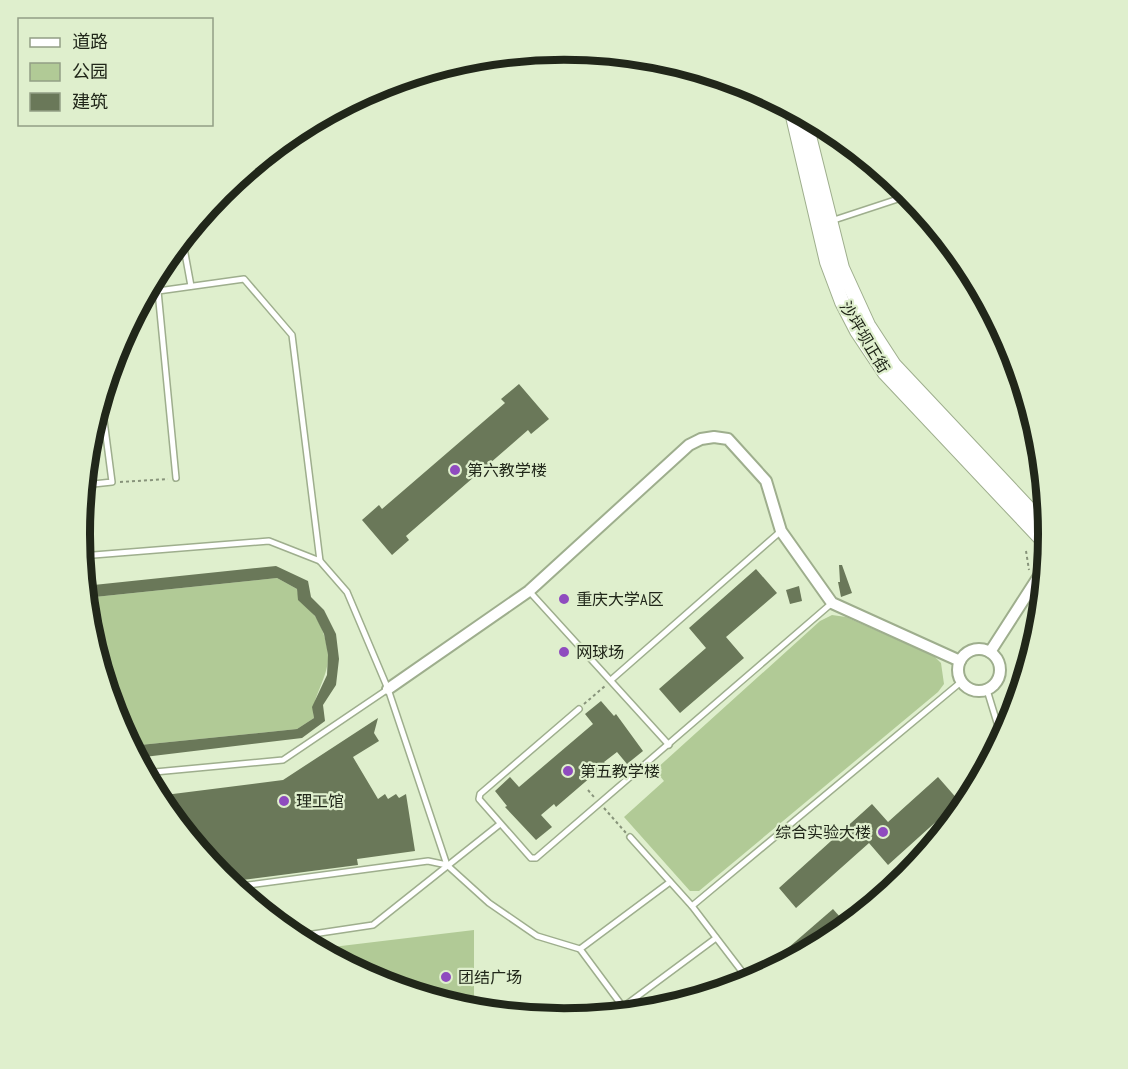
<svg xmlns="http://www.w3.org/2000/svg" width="1128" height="1069" font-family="'PT Sans Narrow','Noto Sans SC',sans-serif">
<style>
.green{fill:#b1ca96}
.building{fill:#6a7859}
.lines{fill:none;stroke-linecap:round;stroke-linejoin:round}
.service-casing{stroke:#9eae8d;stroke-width:8}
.minor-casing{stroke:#9eae8d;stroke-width:14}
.secondary-casing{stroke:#9eae8d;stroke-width:16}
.path{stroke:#87937a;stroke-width:2;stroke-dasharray:3 3;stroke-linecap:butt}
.service{stroke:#fff;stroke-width:5}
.minor{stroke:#fff;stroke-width:10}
.secondary{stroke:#fff;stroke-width:14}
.poi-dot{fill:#8f4bbf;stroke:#dfefcd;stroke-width:2}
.labels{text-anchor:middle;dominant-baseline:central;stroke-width:4.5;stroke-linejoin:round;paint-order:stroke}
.street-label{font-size:16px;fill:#21271a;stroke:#dfefcd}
.poi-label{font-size:16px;fill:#21271a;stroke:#dfefcd;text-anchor:start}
.rim{fill:none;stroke:#21271a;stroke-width:8}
</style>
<rect width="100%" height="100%" fill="#dfefcd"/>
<!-- green -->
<g class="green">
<path d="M277 578 297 589C299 603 306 605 314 615 322 625 327 642 328 655 329 679 310 698 314 718L297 729 130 746C106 701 90 648 85 598Z"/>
<polygon points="832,615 846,617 934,656 941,663 944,684 938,692 699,891 690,891 624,817 664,781 655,770 820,621"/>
<polygon points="474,930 474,1011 378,982 316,949"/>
</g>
<!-- building -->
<g class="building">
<polygon points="519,384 549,419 531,434 528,430 406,536 409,540 392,555 362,520 379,505 382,509 505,403 501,399"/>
<polygon points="839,565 842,565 852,593 841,597 838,582 840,582"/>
<polygon points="276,566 308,581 311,597 324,610 336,634 339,659 336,685 323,705 325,721 302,738 136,758 130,746 297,729 314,718 312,707 327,675 328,655 324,634 315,616 298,600 297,589 277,578 85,598 84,586"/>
<polygon points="756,569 777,593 726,637 744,658 680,713 659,689 706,648 689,628"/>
<polygon points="799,586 802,601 790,604 786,590"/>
<polygon points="601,701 614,716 616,714 643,751 627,764 617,752 604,762 606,764 556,807 554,804 541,815 552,827 536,840 505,807 507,806 495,791 510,777 519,787 593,724 585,714"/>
<polygon points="378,718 374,733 379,741 353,757 378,799 385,794 388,799 396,794 399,798 406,794 415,851 357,859 358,865 227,882 157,796 283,780"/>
<polygon points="938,777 959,801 888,865 869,843 796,908 779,888 872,804 888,822"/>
<polygon points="833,909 848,926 833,938 760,977 758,974"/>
</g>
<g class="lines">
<defs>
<g id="service">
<polyline points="831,221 910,195"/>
<polyline points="179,243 184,248 191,286"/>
<polyline points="176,478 158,291 244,279 292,335 320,561"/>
<polyline points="84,485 112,482 101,397"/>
<polyline points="81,556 269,541 320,561 347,592 388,689 447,865 489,903 537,936 580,949"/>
<polyline points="529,591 669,745"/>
<polyline points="611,680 781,531"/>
<polyline points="987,690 1002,739"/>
<polyline points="579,709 480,794 479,799 531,858 536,858 832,603"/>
<polyline points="144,773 283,760 388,689"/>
<polyline points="630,837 692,906 750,982"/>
<polyline points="670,882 580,949 623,1007 716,938"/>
<polyline points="233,887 428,861 447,865"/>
<polyline points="692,906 961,682"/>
<polyline points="293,937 373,925 500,824"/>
</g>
<g id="minor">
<circle cx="979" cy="670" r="21"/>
<polyline points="990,652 1046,565"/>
<polyline points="388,689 529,591 689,445 701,439 714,437 728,439 766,481 781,531 832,603 960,661"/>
</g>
<g id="secondary">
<polyline points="791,108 827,262 842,302 857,331 885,373 1048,546"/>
<polyline points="804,116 842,268 868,325 894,365 1048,529"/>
</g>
</defs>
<!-- service casing -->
<use href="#service" class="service-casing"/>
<!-- minor casing -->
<use href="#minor" class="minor-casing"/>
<!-- secondary casing -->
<use href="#secondary" class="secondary-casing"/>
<!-- path -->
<g class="path">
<polyline points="120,482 168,479"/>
<polyline points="1026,551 1029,570"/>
<polyline points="584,704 605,686"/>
<polyline points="588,790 594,797"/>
<polyline points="604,808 626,833"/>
</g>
<!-- service -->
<use href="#service" class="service"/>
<!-- minor -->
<use href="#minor" class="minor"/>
<!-- secondary -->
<use href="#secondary" class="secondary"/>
</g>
<!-- markers -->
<g class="poi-dot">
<circle cx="455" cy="470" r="6"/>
<circle cx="564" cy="599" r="6"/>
<circle cx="564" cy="652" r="6"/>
<circle cx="568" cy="771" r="6"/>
<circle cx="284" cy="801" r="6"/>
<circle cx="883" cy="832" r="6"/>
<circle cx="446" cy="977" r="6"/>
</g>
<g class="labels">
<!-- street labels -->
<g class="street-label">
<text transform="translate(865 337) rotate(59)">沙坪坝正街</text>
</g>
<!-- poi labels -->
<g class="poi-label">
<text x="467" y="470">第六教学楼</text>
<text x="576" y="599">重庆大学A区</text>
<text x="576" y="652">网球场</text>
<text x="580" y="771">第五教学楼</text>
<text x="296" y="801">理工馆</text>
<text x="871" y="832" text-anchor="end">综合实验大楼</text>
<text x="458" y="977">团结广场</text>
</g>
</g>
<!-- crop -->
<path d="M0 0H1128V1069H0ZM90 534a474 474 0 1 1 948 0a474 474 0 1 1-948 0Z" fill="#dfefcd" fill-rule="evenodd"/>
<path class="rim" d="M90 534a474 474 0 1 1 948 0a474 474 0 1 1-948 0Z"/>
<!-- legend -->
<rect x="18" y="18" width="195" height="108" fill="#dfefcd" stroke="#939f85" stroke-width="1.5"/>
<rect x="30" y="38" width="30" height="9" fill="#ffffff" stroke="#939f85" stroke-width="1.5"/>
<text x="72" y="48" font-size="18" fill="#21271a">道路</text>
<rect x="30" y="63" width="30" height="18" fill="#b1ca96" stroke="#939f85" stroke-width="1.5"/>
<text x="72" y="78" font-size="18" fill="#21271a">公园</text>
<rect x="30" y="93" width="30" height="18" fill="#6a7859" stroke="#939f85" stroke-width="1.5"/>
<text x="72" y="108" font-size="18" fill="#21271a">建筑</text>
</svg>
